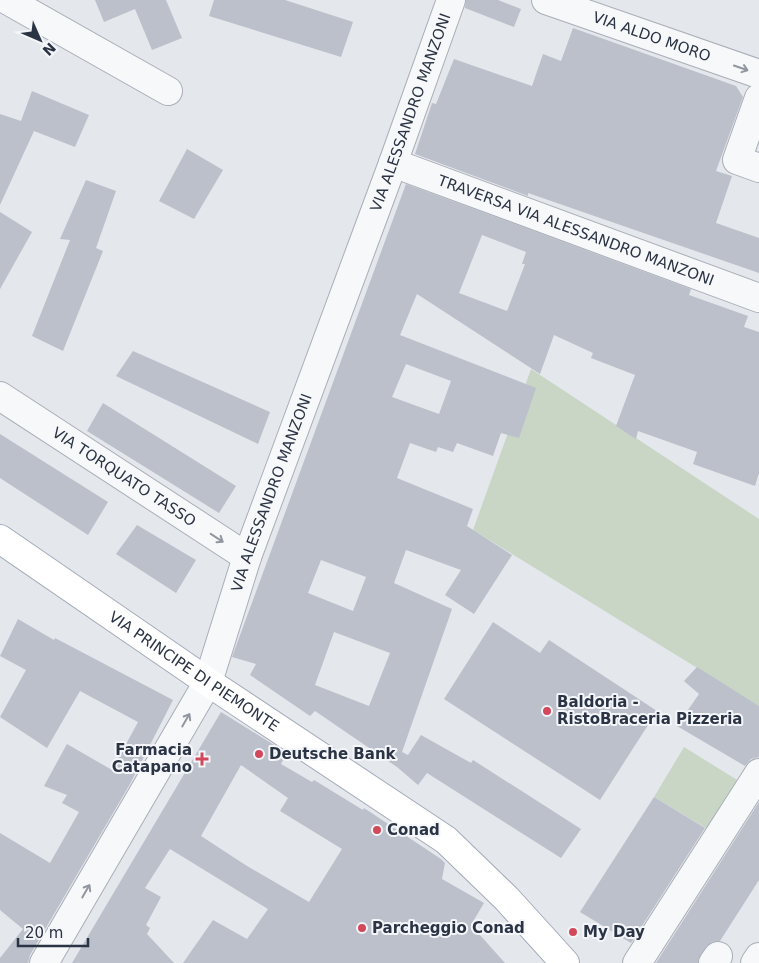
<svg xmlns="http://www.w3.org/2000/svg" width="759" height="963" font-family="'DejaVu Sans',sans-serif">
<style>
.green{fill:#c9d6c5}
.building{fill:#bbc0ca;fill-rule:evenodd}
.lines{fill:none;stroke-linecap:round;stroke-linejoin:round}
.minor-casing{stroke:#a9aeb7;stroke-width:30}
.major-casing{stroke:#a3abb8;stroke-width:30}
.minor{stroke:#f7f8fa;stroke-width:28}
.major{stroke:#fff;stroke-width:28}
.oneway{stroke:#9196a0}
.poi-dot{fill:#d1495b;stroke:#f4f6f9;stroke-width:2}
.labels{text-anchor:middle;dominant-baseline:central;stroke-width:4;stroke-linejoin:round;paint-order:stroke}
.street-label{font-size:15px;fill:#2b3445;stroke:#f4f6f9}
.poi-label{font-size:15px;font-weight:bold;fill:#2b3445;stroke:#f4f6f9;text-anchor:start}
</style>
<rect width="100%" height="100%" fill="#e4e7ec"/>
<!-- green -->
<g class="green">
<polygon points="531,369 759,519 759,706 473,530"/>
<polygon points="684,747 742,783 709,830 654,797"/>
</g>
<!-- building -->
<g class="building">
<polygon points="95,0 166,0 182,38 152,50 135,9 104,22"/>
<polygon points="214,0 285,0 353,22 341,57 209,16"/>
<polygon points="466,0 498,0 521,9 514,27 465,8"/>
<polygon points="573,28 736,86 743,97 716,171 732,176 716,223 759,238 759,273 528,193 528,196 415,154 432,103 436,104 454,59 532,86 543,54 561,61"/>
<polygon points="32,91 89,115 75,147 34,131 0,205 0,114 21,121"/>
<polygon points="187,149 223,170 194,219 159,201"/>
<polygon points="86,180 116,191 96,248 103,251 63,351 32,336 70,240 60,239"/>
<path d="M406 184 691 289 689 295 748 316 744 327 759 332V473L755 486 693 464 697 452 638 431 636 439 616 426 635 375 591 358 593 353 554 335 540 374 417 294 400 335 536 388 519 438 501 433 493 456 457 443 453 452 438 447 436 452 410 443 397 478 473 509 467 526 512 555 474 614 445 595 461 570 406 550 394 583 452 609 402 752 408 755 421 735 471 763 473 760 581 829 561 858 427 773 418 785 397 767 315 711 310 716 250 675 256 664 232 657ZM482 235 526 252 522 264H525L507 311 459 293ZM406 364 451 381 439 414 392 397ZM321 560 366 577 353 611 308 593ZM334 632 390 653 369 706 315 685Z"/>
<polygon points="0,212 32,232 0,289"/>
<polygon points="133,351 270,412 258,444 116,376"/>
<polygon points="103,403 236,486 219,513 87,431"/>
<polygon points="0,434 108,502 88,535 0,478"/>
<polygon points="137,525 196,560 176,593 116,554"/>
<polygon points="18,619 54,640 55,638 173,700 130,784 30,955 28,963 0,963 0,958 23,929 0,910 0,833 50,863 79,812 62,803 67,795 44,786 67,744 112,770 138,722 80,691 47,748 0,717 26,670 0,656"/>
<polygon points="493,622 540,653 549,640 657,711 600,800 444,699"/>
<polygon points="697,667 759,706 759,757 751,759 745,766 677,726 699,694 684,681"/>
<path d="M221 712 287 753 281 764 312 782 314 780 363 810 364 808 441 859 445 863 442 879 484 903 471 925 505 963H183L213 920 247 939 268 909 170 849 145 888 161 897 146 925 150 928 147 934 174 963H72ZM241 765 288 798 280 811 342 849 309 902 247 866 201 836Z"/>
<polygon points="654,797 705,828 631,943 580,912"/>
<polygon points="759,802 759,880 720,941 712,942 706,947 698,963 656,963"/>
</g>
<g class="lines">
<defs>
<g id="minor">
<polyline points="7,0 168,91"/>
<path id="s1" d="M546 0 759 74"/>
<polyline points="759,98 737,160 759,168"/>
<path id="s2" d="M393 163 759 298"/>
<path id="s3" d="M0 396 247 557"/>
<path id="s4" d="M44 963 208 682 247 557 393 163 451 0"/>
<polyline points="637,963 759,773"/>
<polyline points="713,963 718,956"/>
<polyline points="755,963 759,957"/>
</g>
<g id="major">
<path id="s5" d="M0 539 208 682 446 840 507 899 565 963"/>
</g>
</defs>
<!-- minor casing -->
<use href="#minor" class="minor-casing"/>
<!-- major casing -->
<use href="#major" class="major-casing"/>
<!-- minor -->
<use href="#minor" class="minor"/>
<!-- major -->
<use href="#major" class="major"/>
</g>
<!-- one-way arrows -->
<defs><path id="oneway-shaft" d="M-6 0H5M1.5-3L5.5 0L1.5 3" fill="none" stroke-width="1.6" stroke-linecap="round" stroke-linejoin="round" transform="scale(1.25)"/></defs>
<g class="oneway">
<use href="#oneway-shaft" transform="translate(741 68) rotate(19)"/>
<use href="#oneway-shaft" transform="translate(217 538) rotate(33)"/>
<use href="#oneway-shaft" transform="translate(186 720) rotate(-60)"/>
<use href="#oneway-shaft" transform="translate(86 891) rotate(-60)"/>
</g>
<!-- markers -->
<g class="poi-dot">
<circle cx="547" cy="711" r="5"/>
<circle cx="259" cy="754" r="5"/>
<path d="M199.5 751.5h5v5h5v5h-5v5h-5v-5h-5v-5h5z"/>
<circle cx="377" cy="830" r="5"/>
<circle cx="362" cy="928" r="5"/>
<circle cx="573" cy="932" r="5"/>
</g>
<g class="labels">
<!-- street labels -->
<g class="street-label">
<text stroke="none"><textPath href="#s1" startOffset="112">VIA ALDO MORO</textPath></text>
<text stroke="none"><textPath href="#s4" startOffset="930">VIA ALESSANDRO MANZONI</textPath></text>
<text stroke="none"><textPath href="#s2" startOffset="195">TRAVERSA VIA ALESSANDRO MANZONI</textPath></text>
<text stroke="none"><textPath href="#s3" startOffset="148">VIA TORQUATO TASSO</textPath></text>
<text stroke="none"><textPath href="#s4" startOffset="525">VIA ALESSANDRO MANZONI</textPath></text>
<text stroke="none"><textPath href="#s5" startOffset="235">VIA PRINCIPE DI PIEMONTE</textPath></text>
</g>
<!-- poi labels -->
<g class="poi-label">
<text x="557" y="702">Baldoria -<tspan x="557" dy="17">RistoBraceria Pizzeria</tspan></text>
<text x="192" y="750" text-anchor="end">Farmacia<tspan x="192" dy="17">Catapano</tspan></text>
<text x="269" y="754">Deutsche Bank</text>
<text x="387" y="830">Conad</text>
<text x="372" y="928">Parcheggio Conad</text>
<text x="583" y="932">My Day</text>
</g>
</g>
<!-- north arrow -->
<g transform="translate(40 40) rotate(135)" stroke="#f4f6f9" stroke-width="4" paint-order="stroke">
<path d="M0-4L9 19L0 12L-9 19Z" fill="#2b3445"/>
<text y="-8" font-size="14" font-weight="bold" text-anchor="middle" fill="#2b3445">N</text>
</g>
<!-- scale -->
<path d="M18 938v8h70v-8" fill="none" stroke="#2b3445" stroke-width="2.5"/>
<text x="25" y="938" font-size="15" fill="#2b3445" stroke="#f4f6f9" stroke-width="4" paint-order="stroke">20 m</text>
</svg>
